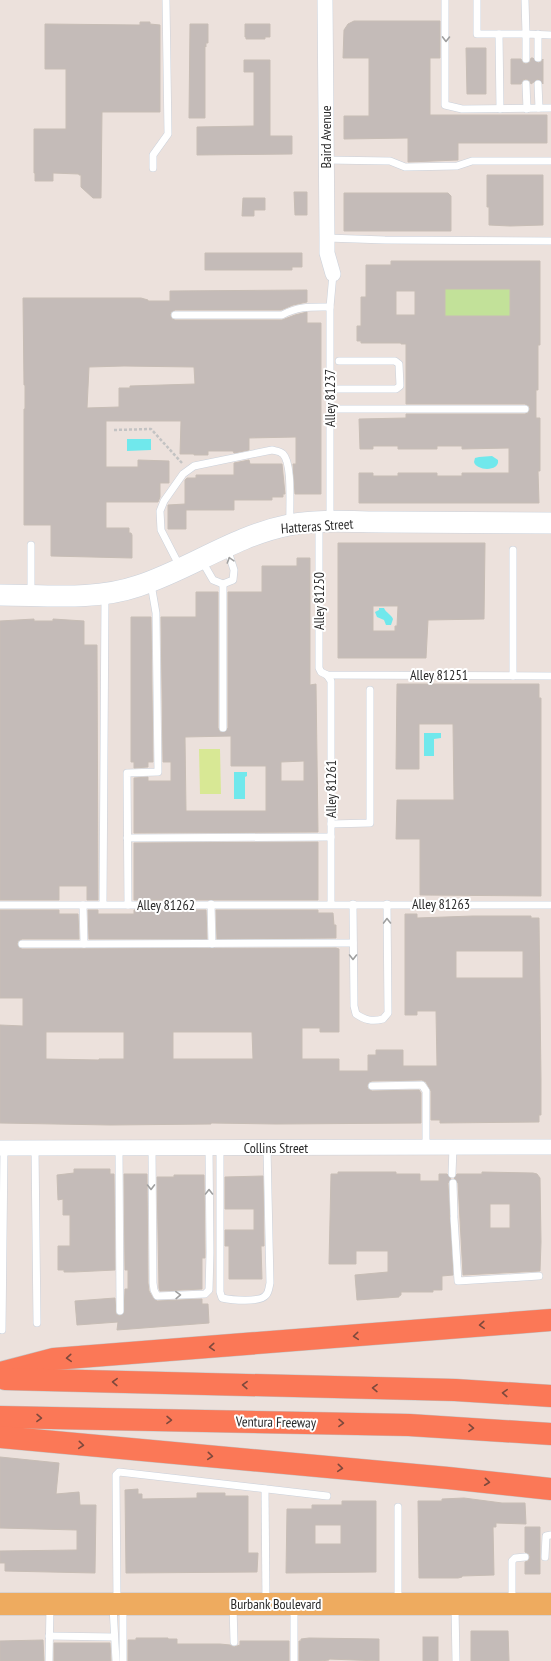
<svg xmlns="http://www.w3.org/2000/svg" width="551" height="1661" font-family="'PT Sans Narrow',sans-serif">
<style>
.green{fill:#c2e199}
.pitch{fill:#d8e895}
.water{fill:#70e8ec}
.building{fill:#c4bbb8;stroke:#c7bdb5;fill-rule:evenodd}
.lines{fill:none;stroke-linecap:round;stroke-linejoin:round}
.lane-casing{stroke:#cad1db;stroke-width:8}
.street-casing{stroke:#cad1db;stroke-width:16}
.secondary-casing{stroke:#cad1db;stroke-width:22}
.primary-casing{stroke:#c3c3c3;stroke-width:23}
.highway-casing{stroke:#c3c3c3;stroke-width:23}
.path{stroke:#c3c3c3;stroke-width:2.5;stroke-dasharray:3 2;stroke-linecap:butt}
.lane{stroke:#fff;stroke-width:7}
.street{stroke:#fff;stroke-width:15}
.secondary{stroke:#fff;stroke-width:21}
.primary{stroke:#eeab5f;stroke-width:22}
.highway{stroke:#fb7857;stroke-width:22}
.oneway{stroke:#9f9f9f}
.oneway2{stroke:#7e493c}
.labels{text-anchor:middle;dominant-baseline:central;stroke-width:4;stroke-linejoin:round;paint-order:stroke}
.street-label{font-size:14px;fill:#2a2a2a;stroke:#fff}
</style>
<rect width="100%" height="100%" fill="#ece1dc"/>
<!-- green -->
<polygon class="green" points="440,287 451,289 510,289 510,316 440,318"/>
<!-- pitch -->
<polygon class="pitch" points="199,749 220,749 221,794 200,794"/>
<!-- water -->
<g class="water">
<polygon points="127,439 151,439 151,450 127,451"/>
<path d="M479 457 492 456 498 460C500 472 476 471 474 462L475 458Z"/>
<path d="M379 608H384C386 613 391 614 393 619L391 625H386L384 620 377 617 375 612 379 610Z"/>
<polygon points="424,733 441,733 441,738 434,739 434,756 424,756"/>
<polygon points="234,772 247,772 247,776 245,777 245,799 234,799"/>
</g>
<!-- building -->
<g class="building">
<polygon points="354,21 440,21 440,58 430,58 430,115 547,115 547,143 458,143 458,160 408,162 408,138 344,139 344,116 369,116 369,58 343,58 344,30 348,24"/>
<polygon points="140,22 150,22 150,24 160,25 160,112 102,112 101,198 93,198 81,187 81,175 79,175 79,174 53,173 53,181 35,181 35,173 34,173 34,129 66,129 66,69 45,69 45,24 140,25"/>
<polygon points="190,24 208,24 208,43 206,43 206,47 205,46 205,118 189,118"/>
<polygon points="245,24 270,24 270,37 265,37 265,39 246,39 246,37 245,37"/>
<polygon points="466,48 486,48 486,94 467,94"/>
<polygon points="531,58 533,58 538,63 541,62 543,59 543,84 538,79 531,84 530,81 526,79 523,80 521,84 511,84 511,59 521,59 523,63 526,64 530,62"/>
<polygon points="244,60 270,60 270,136 292,136 292,154 197,155 197,127 254,126 254,72 244,72"/>
<polygon points="487,175 543,175 543,225 510,226 489,225 489,207 487,207"/>
<polygon points="294,192 307,192 307,215 295,215"/>
<polygon points="344,193 448,193 451,196 451,231 344,231"/>
<polygon points="243,198 265,198 265,210 254,210 254,216 242,216"/>
<polygon points="205,253 302,253 302,267 292,267 292,270 205,270"/>
<path d="M391 261H540V345H538V390H536V418H540V471H538L539 503H359V473H373V476H398V473H437V476H462V473H509V448L462 449V446H437V449H398V446H373V449H360L359 419 406 418V414H525L528 413 530 409 529 406 525 404H406V344H401V343H361V341H357V326H361V297H366V265H391ZM445 289H510V316H445ZM396 291H415V315H396Z"/>
<path d="M307 290V302L293 305 281 310H175L171 312 170 315 172 319 175 320H282L295 315 307 312V323H321V494H295L293 464H296V437L249 438V450L234 453 233 451H208V455H194V454H180L181 421H106V467H138V460L169 461V483H160V497L158 502H106V528H129V533H131L132 535V558L51 556V525H24V409H25V385H24L23 298H141L148 300V301H170V291ZM124 366 194 367 195 384 130 386V388H119V407L87 408 89 367Z"/>
<polygon points="249,460 250,464 282,464 285,494 283,494 283,497 272,497 272,500 234,500 234,510 186,510 186,529 168,529 168,505 185,504 185,480 187,478 196,478 196,475 234,475 234,463"/>
<path d="M338 543H485L484 619 428 620 426 658H338ZM373 606H398L397 626H395V631H373Z"/>
<path d="M297 558H310V685L316 684 318 832 134 833V778L148 777V781H171V762H163L161 617H196V592H218V728L220 732H225L228 728V592H262V566H297ZM231 736V766H266V811H186L185 737ZM304 761V781H281V762Z"/>
<polygon points="131,617 151,617 153,762 148,762 148,767 134,768 134,762 131,762"/>
<polygon points="34,619 34,621 53,621 53,619 84,621 84,645 97,645 98,900 87,900 87,886 59,886 59,900 0,900 0,621"/>
<polygon points="397,684 539,684 539,698 541,698 541,896 420,895 420,839 396,839 397,800 454,800 453,724 419,724 419,769 396,769"/>
<polygon points="318,842 318,900 134,900 134,843"/>
<path d="M0 910H59V914H78L79 939H22L18 941 17 944 19 948 22 949 336 948 339 949V1032H320V1028H302V1059H339V1071H368V1055H376V1050H403V1066H437L436 1011H417V1015H405V914H417V918L473 916H531V918H539L541 1080V1115H539V1122L440 1123V1120H431V1091L426 1082 422 1080 372 1081 369 1082 367 1086 368 1089 372 1091 419 1090 421 1093V1123L276 1124 211 1123V1124L110 1125 0 1123V1025L23 1026V998H0ZM456 951H523V978H456ZM46 1032H124V1059H99V1060L46 1059ZM173 1032H252L253 1059H173Z"/>
<polygon points="88,910 98,910 98,914 134,914 134,910 206,910 207,939 89,939"/>
<polygon points="216,910 318,910 318,913 333,913 334,925 336,925 336,938 217,939"/>
<polygon points="74,1169 110,1169 110,1174 114,1174 115,1270 74,1272 64,1272 64,1270 58,1270 58,1246 70,1246 70,1215 63,1215 63,1199 58,1200 57,1175 74,1173"/>
<polygon points="338,1172 396,1172 396,1174 420,1174 420,1181 439,1181 439,1174 447,1174 451,1179 448,1183 453,1275 442,1276 442,1290 433,1290 433,1292 401,1292 401,1295 399,1296 399,1297 357,1300 355,1275 388,1272 388,1251 356,1251 356,1264 329,1264 331,1174 338,1174"/>
<path d="M482 1172 533 1173 537 1174 540 1178 541 1242 540 1271 463 1275 458 1183 454 1178 457 1174H482ZM490 1204H510V1228H490Z"/>
<polygon points="124,1174 147,1174 148,1283 149,1291 153,1298 157,1301 202,1299 202,1304 208,1304 209,1323 117,1330 118,1322 77,1325 75,1301 115,1298 116,1314 120,1316 124,1313 125,1289 128,1289 128,1270 125,1270"/>
<polygon points="174,1175 204,1175 205,1253 205,1258 202,1258 202,1289 160,1291 159,1288 157,1177 174,1177"/>
<polygon points="263,1176 264,1246 261,1246 262,1279 229,1279 229,1246 225,1246 225,1230 254,1230 254,1209 225,1209 225,1177"/>
<polygon points="0,1457 59,1463 56,1494 79,1492 80,1505 96,1505 95,1573 5,1571 5,1563 0,1563 0,1551 77,1550 77,1530 0,1528"/>
<polygon points="138,1489 138,1494 142,1494 142,1499 197,1498 197,1493 225,1493 225,1496 248,1496 248,1553 258,1553 257,1572 126,1573 125,1490"/>
<polygon points="464,1498 502,1503 525,1503 526,1524 496,1523 496,1527 493,1527 494,1575 462,1576 462,1577 458,1578 419,1578 418,1501 442,1501 442,1499"/>
<path d="M342 1501H376V1572L286 1573 287 1509H312V1505H342ZM315 1525H341V1544H315Z"/>
<polygon points="525,1527 540,1527 540,1574 525,1574 525,1562 528,1561 530,1557 529,1554 525,1552"/>
<polygon points="471,1631 508,1631 509,1661 471,1661"/>
<rect x="423" y="1637" width="15" height="24"/>
<polygon points="136,1638 168,1638 168,1639 177,1639 177,1644 220,1644 230,1645 234,1647 240,1645 240,1641 289,1641 289,1661 128,1661 128,1640 136,1640"/>
<polygon points="309,1638 379,1639 379,1661 329,1659 329,1660 320,1661 299,1661 299,1641 301,1641 301,1639"/>
<polygon points="43,1640 44,1661 0,1661 0,1641"/>
<polygon points="54,1643 110,1643 111,1661 54,1661"/>
</g>
<g class="lines">
<defs>
<g id="lane">
<polyline points="445,0 445,105 462,109 551,108"/>
<polyline points="477,0 477,34 526,34 525,0"/>
<polyline points="499,34 500,109"/>
<polyline points="538,34 538,58"/>
<polyline points="526,59 526,34 551,35"/>
<polyline points="526,84 527,109"/>
<polyline points="538,84 539,108"/>
<polyline points="326,160 390,161 405,167 457,166 472,161 551,161"/>
<polyline points="153,168 153,155 168,134 166,0"/>
<polyline points="327,238 385,240 551,241"/>
<path d="M175 315H282C299 306 310 307 330 307"/>
<polyline points="330,389 396,389 400,386 399,364 395,361 339,361"/>
<polyline points="330,409 525,409"/>
<polyline points="330,520 330,307 333,274"/>
<polyline points="319,524 319,668 321,672 327,675 551,676"/>
<polyline points="31,545 31,593"/>
<polyline points="202,561 213,580 223,584 233,580 234,570 227,548"/>
<path d="M180 567 161 530 160 511 164 501 183 474 194 466 272 450C276 451 280 451 283 454 293 464 289 508 290 523"/>
<polyline points="327,675 331,681 331,904"/>
<polyline points="513,676 513,550"/>
<polyline points="223,728 223,584"/>
<polyline points="331,824 370,823 370,690"/>
<polyline points="127,838 331,837"/>
<polyline points="103,904 105,596"/>
<polyline points="211,904 212,944"/>
<path d="M353 904 354 1006 356 1014C365 1020 372 1022 383 1019L388 1013 387 904"/>
<polyline points="0,905 551,905"/>
<polyline points="83,905 84,944 353,943"/>
<polyline points="128,905 127,773 158,772 156,613 151,584"/>
<polyline points="22,944 84,944"/>
<polyline points="372,1086 422,1085 426,1091 426,1148"/>
<polyline points="35,1148 37,1323"/>
<polyline points="119,1148 120,1311"/>
<polyline points="152,1148 153,1283 154,1290 157,1296 205,1294 209,1290 210,1253 209,1148"/>
<path d="M220 1148V1292L222 1298C231 1300 260 1303 266 1295 269 1292 269 1287 270 1283L267 1148"/>
<polyline points="452,1174 453,1148"/>
<polyline points="453,1183 454,1215"/>
<polyline points="454,1218 458,1281 539,1276"/>
<polyline points="2,1330 4,1148"/>
<polyline points="265,1489 266,1603"/>
<polyline points="545,1557 546,1536 551,1535"/>
<polyline points="117,1602 116,1475 119,1472 327,1496"/>
<polyline points="512,1602 512,1561 515,1558 525,1557"/>
<polyline points="398,1603 398,1507"/>
<polyline points="233,1606 234,1642"/>
<polyline points="113,1607 116,1661"/>
<polyline points="455,1607 456,1661"/>
<polyline points="49,1636 114,1637"/>
<polyline points="49,1661 50,1607"/>
<polyline points="123,1661 123,1607"/>
<polyline points="294,1661 294,1607"/>
</g>
<g id="street">
<polyline points="325,0 327,238 327,253 333,274"/>
<polyline points="0,1148 551,1147"/>
</g>
<path id="secondary" d="M0 595C46 595 94 601 138 586 190 569 234 536 289 525 320 519 353 522 385 522 440 522 496 523 551 523"/>
<polyline id="primary" points="0,1604 551,1604"/>
<g id="highway">
<polyline points="0,1373 54,1359 551,1320"/>
<polyline points="5,1379 455,1390 551,1396"/>
<polyline points="0,1417 409,1425 551,1434"/>
<polyline points="0,1437 448,1478 551,1489"/>
</g>
</defs>
<!-- lane casing -->
<use href="#lane" class="lane-casing"/>
<!-- street casing -->
<use href="#street" class="street-casing"/>
<!-- secondary casing -->
<use href="#secondary" class="secondary-casing"/>
<!-- primary casing -->
<use href="#primary" class="primary-casing"/>
<!-- highway casing -->
<use href="#highway" class="highway-casing"/>
<!-- path -->
<polyline class="path" points="114,430 151,429 182,463"/>
<!-- lane -->
<use href="#lane" class="lane"/>
<!-- street -->
<use href="#street" class="street"/>
<!-- secondary -->
<use href="#secondary" class="secondary"/>
<!-- primary -->
<use href="#primary" class="primary"/>
<!-- highway -->
<use href="#highway" class="highway"/>
</g>
<!-- one-way arrows -->
<defs><path id="oneway-chevron" d="M-2-3.5L2.5 0L-2 3.5" fill="none" stroke-width="1.6" stroke-linecap="round" stroke-linejoin="round"/></defs>
<g class="oneway">
<use href="#oneway-chevron" transform="translate(446 39) rotate(91)"/>
<use href="#oneway-chevron" transform="translate(230 560) rotate(-108)"/>
<use href="#oneway-chevron" transform="translate(387 921) rotate(-91)"/>
<use href="#oneway-chevron" transform="translate(353 957) rotate(90)"/>
<use href="#oneway-chevron" transform="translate(151 1187) rotate(89)"/>
<use href="#oneway-chevron" transform="translate(209 1192) rotate(-90)"/>
<use href="#oneway-chevron" transform="translate(178 1295) rotate(-2)"/>
</g>
<g class="oneway2">
<use href="#oneway-chevron" transform="translate(482 1325) rotate(176)"/>
<use href="#oneway-chevron" transform="translate(356 1336) rotate(175)"/>
<use href="#oneway-chevron" transform="translate(212 1347) rotate(176)"/>
<use href="#oneway-chevron" transform="translate(69 1358) rotate(176)"/>
<use href="#oneway-chevron" transform="translate(115 1382) rotate(-178)"/>
<use href="#oneway-chevron" transform="translate(245 1385) rotate(-178)"/>
<use href="#oneway-chevron" transform="translate(375 1388) rotate(-179)"/>
<use href="#oneway-chevron" transform="translate(505 1393) rotate(-177)"/>
<use href="#oneway-chevron" transform="translate(39 1418) rotate(1)"/>
<use href="#oneway-chevron" transform="translate(169 1420) rotate(1)"/>
<use href="#oneway-chevron" transform="translate(341 1423) rotate(1)"/>
<use href="#oneway-chevron" transform="translate(471 1428) rotate(3)"/>
<use href="#oneway-chevron" transform="translate(81 1445) rotate(5)"/>
<use href="#oneway-chevron" transform="translate(210 1456) rotate(5)"/>
<use href="#oneway-chevron" transform="translate(340 1468) rotate(5)"/>
<use href="#oneway-chevron" transform="translate(487 1482) rotate(6)"/>
</g>
<g class="labels">
<!-- street labels -->
<g class="street-label">
<text transform="translate(326 137) rotate(-90)">Baird Avenue</text>
<text transform="translate(330 398) rotate(-90)">Alley 81237</text>
<text transform="translate(317 526) rotate(-4)">Hatteras Street</text>
<text transform="translate(319 601) rotate(-90)">Alley 81250</text>
<text x="439" y="675">Alley 81251</text>
<text transform="translate(331 789) rotate(-90)">Alley 81261</text>
<text x="441" y="904">Alley 81263</text>
<text x="166" y="905">Alley 81262</text>
<text x="276" y="1148">Collins Street</text>
<text transform="translate(276 1422) rotate(1)">Ventura Freeway</text>
<text x="276" y="1604">Burbank Boulevard</text>
</g>
</g>
</svg>
